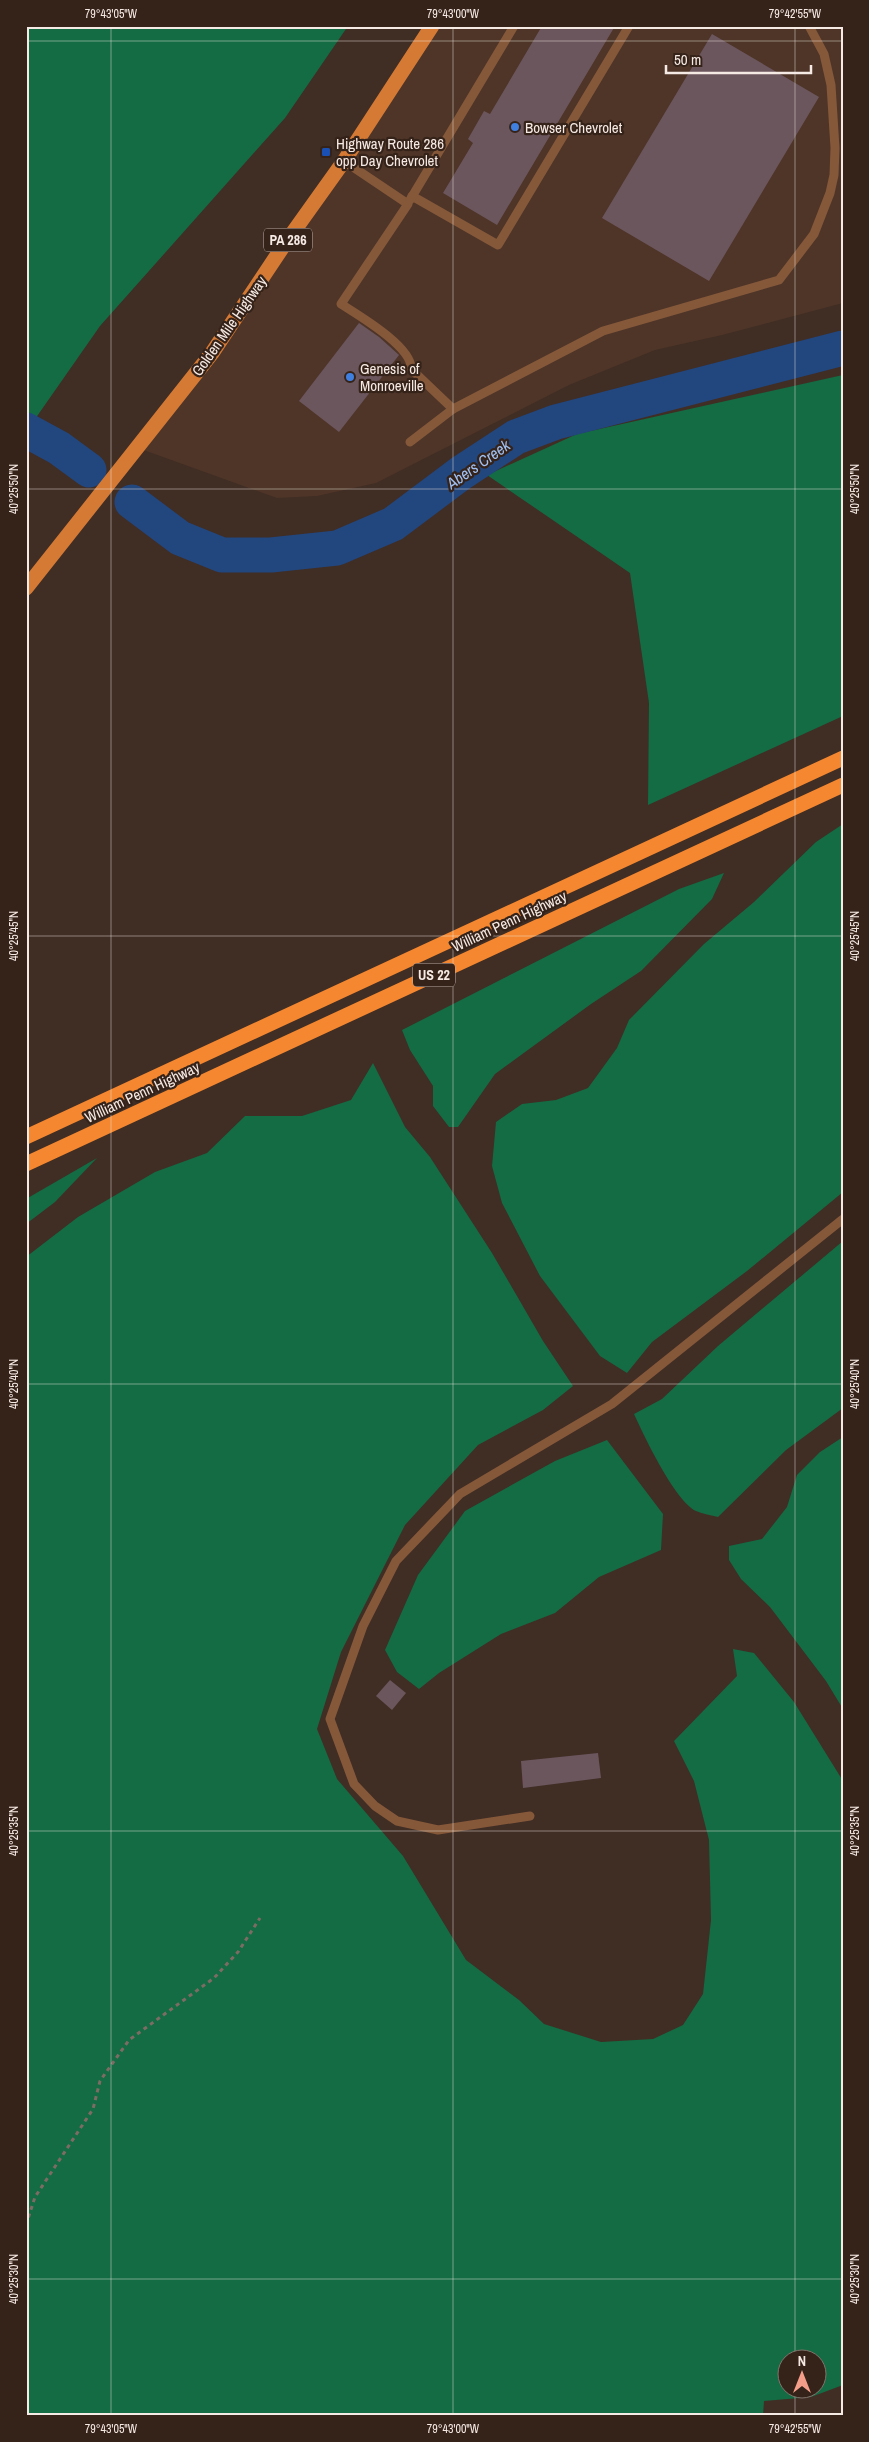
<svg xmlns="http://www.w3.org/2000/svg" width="869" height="2442" font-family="'Archivo Narrow',sans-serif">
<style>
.built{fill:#4e3528}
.forest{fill:#136c44;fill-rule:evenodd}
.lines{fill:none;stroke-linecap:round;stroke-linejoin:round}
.river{stroke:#22467e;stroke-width:35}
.building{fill:#6c565e}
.path{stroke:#7d6c64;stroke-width:3;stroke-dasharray:4 4;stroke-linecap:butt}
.lane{stroke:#85583a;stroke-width:9}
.primary{stroke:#d57a35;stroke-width:15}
.highway{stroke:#f4872f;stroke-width:15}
.ticks{fill:none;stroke:#f6eae4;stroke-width:1;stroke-opacity:0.45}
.shop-dot{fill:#3f7fe0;stroke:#35231a;stroke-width:2}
.transit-dot{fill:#1a4fb4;stroke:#35231a;stroke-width:2}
.labels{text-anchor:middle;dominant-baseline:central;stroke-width:4.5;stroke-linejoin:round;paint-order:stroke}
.shield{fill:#35231a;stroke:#bcaea7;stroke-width:1}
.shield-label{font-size:14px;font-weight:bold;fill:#f6eae4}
.poi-label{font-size:15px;fill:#f6eae4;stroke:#35231a;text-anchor:start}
.street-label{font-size:15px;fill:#f6eae4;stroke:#35231a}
.water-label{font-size:16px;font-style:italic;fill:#a0c1f3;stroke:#35231a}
.neatline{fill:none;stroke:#f6eae4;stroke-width:2}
.ticks-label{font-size:12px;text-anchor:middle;fill:#f6eae4}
</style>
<rect width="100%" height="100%" fill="#402d24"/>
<!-- built -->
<polygon class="built" points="432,26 843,26 843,303 722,335 655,350 569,385 376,483 317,496 277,498 138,448"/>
<!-- forest -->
<g class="forest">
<polygon points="26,26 348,26 285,118 100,326 26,432"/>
<polygon points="843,375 843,716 648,805 649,703 630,573 487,475 577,434"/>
<polygon points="843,824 843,1192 747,1271 652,1342 627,1373 600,1356 540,1276 502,1203 492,1166 496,1122 522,1104 556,1100 588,1088 617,1048 629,1020 704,944 754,902 816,842"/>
<polygon points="724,873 712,899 641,971 591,1004 495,1074 458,1127 449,1127 433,1106 433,1086 410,1050 402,1030 679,889"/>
<path d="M373 1063 405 1127 430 1157 492 1253 543 1341 573 1386 543 1410 478 1445 405 1525 341 1652 317 1729 337 1779 403 1856 466 1960 519 2000 544 2024 601 2042 653 2039 683 2025 703 1994 711 1920 709 1840 694 1781 674 1741 737 1676 733 1649 754 1653 794 1702 843 1781V2385L811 2397 764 2401 763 2416H26V1257L78 1217 155 1172 207 1153 245 1116H302L351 1100ZM786 2360H816V2390H786Z"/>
<polygon points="97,1158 55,1202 26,1224 26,1199"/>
<path d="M843 1241V1408L786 1450 718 1517C711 1515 703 1514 696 1511 675 1501 644 1436 634 1414L662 1399 718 1346Z"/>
<polygon points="843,1437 843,1709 826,1681 770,1607 741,1579 729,1560 729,1546 762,1539 787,1507 797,1475 820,1452"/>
<polygon points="607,1440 663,1514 661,1550 599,1577 555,1613 501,1634 439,1673 419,1689 397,1672 385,1650 418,1575 465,1511 555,1461"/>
</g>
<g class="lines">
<!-- river -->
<g class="river">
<polyline points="26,430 59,448 89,470"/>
<polyline points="132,502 180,538 222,555 271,555 337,548 393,524 461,473 516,437 556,422 843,348"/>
</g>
</g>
<!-- building -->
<g class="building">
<polygon points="542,26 615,26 497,225 443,193 473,143 468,139 484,111 490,114"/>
<polygon points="712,34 819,97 709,281 602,218"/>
<polygon points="359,323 379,337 399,355 339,432 299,401"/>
<polygon points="390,1680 406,1693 392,1710 376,1696"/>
<polygon points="598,1753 601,1778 523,1788 521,1761"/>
</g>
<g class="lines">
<!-- path -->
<polyline class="path" points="26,2225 35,2197 93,2109 100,2081 129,2040 214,1978 238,1952 260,1918"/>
<!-- lane -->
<g class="lane">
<path d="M344 161 408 204 341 304C358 315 413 347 411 369L453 409 603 331 779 280 814 234 830 193 834 175 835 148 831 85 824 54 809 26"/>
<polyline points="412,196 498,245 629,26"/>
<polyline points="410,200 514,26"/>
<polyline points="410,442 453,409"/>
<polyline points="530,1816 438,1830 397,1821 375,1806 354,1784 330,1719 363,1626 396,1561 460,1494 612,1404 843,1219"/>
</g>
<!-- primary -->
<polyline class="primary" points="26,588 212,353 284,245 344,161 432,26"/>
<!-- highway -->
<g class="highway">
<polyline points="26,1137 843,758"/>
<polyline points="26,1164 843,785"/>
</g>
</g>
<!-- ticks -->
<path class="ticks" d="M111 26V2416M453 26V2416M795 26V2360M26 41H843M26 489H843M26 936H843M26 1384H843M26 1831H843M26 2279H843M795 2390V2416"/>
<!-- markers -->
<g class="shop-dot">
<circle cx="515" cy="127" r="5"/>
<circle cx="350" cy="377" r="5"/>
</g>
<rect class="transit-dot" x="321" y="147" width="10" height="10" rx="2.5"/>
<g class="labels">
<!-- shield labels -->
<g class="shield">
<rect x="264" y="228.5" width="48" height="23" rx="4"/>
<rect x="413" y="963.5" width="42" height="23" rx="4"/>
</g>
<g class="shield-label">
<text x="288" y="240">PA 286</text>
<text x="434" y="975">US 22</text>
</g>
<!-- poi labels -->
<g class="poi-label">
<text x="525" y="127">Bowser Chevrolet</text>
<text x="336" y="143">Highway Route 286<tspan x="336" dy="17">opp Day Chevrolet</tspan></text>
<text x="360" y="368">Genesis of<tspan x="360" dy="17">Monroeville</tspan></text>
</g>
<!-- street labels -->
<g class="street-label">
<text transform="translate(229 326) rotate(-55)">Golden Mile Highway</text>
<text transform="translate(509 921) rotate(-25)">William Penn Highway</text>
<text transform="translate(142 1092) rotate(-25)">William Penn Highway</text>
</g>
<!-- water labels -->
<g class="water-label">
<text transform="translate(478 464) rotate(-35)">Abers Creek</text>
</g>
</g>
<!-- border -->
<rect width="869" height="2442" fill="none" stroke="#35231a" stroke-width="55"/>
<!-- north arrow -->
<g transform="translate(802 2374)"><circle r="24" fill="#35231a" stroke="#82736b"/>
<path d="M0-4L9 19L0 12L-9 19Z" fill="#f49e89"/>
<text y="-8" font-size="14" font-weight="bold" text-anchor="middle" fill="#f6eae4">N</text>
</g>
<!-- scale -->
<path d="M666 65v8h145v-8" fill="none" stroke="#f6eae4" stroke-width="2.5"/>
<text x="674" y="65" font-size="15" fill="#f6eae4" stroke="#35231a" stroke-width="4" paint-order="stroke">50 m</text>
<rect x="28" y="28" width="814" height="2386" class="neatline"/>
<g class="ticks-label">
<text x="111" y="18">79°43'05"W</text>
<text x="453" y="18">79°43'00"W</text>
<text x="795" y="18">79°42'55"W</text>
<text transform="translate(14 489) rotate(-90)" y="4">40°25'50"N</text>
<text transform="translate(855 489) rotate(-90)" y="4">40°25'50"N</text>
<text transform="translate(14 936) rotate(-90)" y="4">40°25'45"N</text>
<text transform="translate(855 936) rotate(-90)" y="4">40°25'45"N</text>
<text transform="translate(14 1384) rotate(-90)" y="4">40°25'40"N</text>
<text transform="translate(855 1384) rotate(-90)" y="4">40°25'40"N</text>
<text transform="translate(14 1831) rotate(-90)" y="4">40°25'35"N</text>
<text transform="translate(855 1831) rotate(-90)" y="4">40°25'35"N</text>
<text transform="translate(14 2279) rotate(-90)" y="4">40°25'30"N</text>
<text transform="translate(855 2279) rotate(-90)" y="4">40°25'30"N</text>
<text x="111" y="2433">79°43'05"W</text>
<text x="453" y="2433">79°43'00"W</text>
<text x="795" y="2433">79°42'55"W</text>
</g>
</svg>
